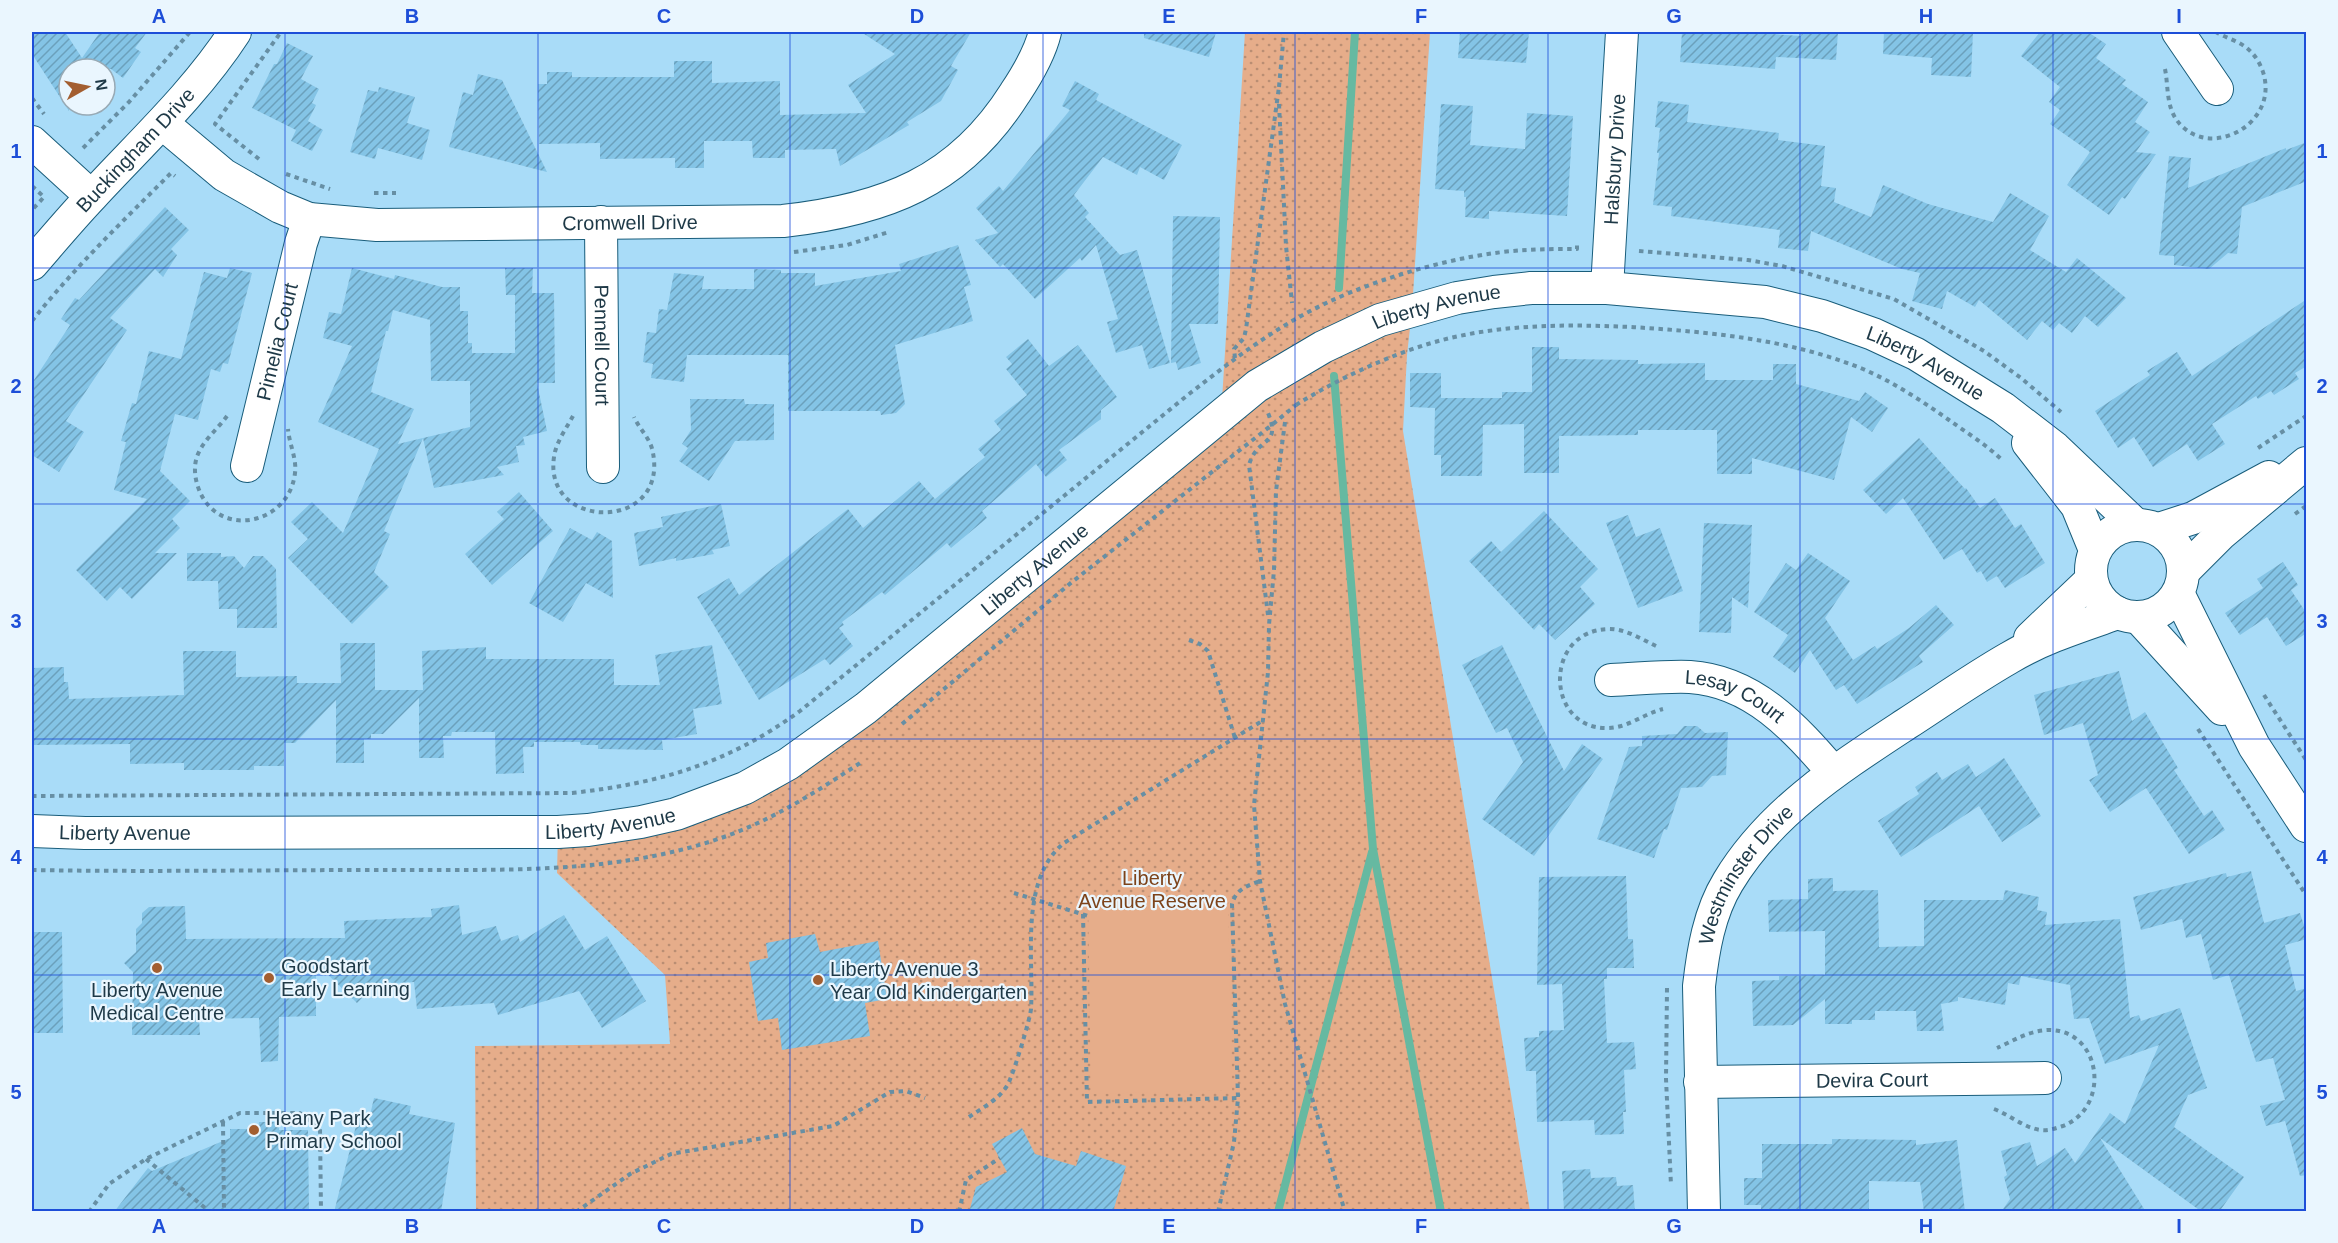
<svg xmlns="http://www.w3.org/2000/svg" width="2338" height="1243" font-family="Helvetica,sans-serif">
<style>
.park{fill:url(#park-dots)}
.pitch{fill:#e6ad8a}
.lines{fill:none;stroke-linecap:round;stroke-linejoin:round}
.stream{stroke:#66b9a1;stroke-width:8}
.building{fill:url(#building-hatch)}
.minor-casing{stroke:#195d7b;stroke-width:34}
.path{stroke:#678fa4;stroke-width:4;stroke-dasharray:4.5 4.5;stroke-linecap:butt}
.minor{stroke:#fff;stroke-width:32}
.path-bridge{stroke:#678fa4;stroke-width:4;stroke-dasharray:4.5 4.5;stroke-linecap:butt}
.grid{fill:none;stroke:#1d4ed8;stroke-width:1.5;stroke-opacity:0.55}
.poi-dot{fill:#a35e30;stroke:#eaf6fe;stroke-width:2}
.labels{text-anchor:middle;dominant-baseline:central;stroke-width:4.5;stroke-linejoin:round;paint-order:stroke}
.street-label{font-size:20px;fill:#1e3947;stroke:#eaf6fe}
.park-label{font-size:20px;fill:#7d431a;stroke:#eaf6fe}
.poi-label{font-size:20px;fill:#1e3947;stroke:#eaf6fe;text-anchor:start}
.neatline{fill:none;stroke:#1d4ed8;stroke-width:2}
.grid-label{font-size:20px;text-anchor:middle;font-weight:bold;fill:#1d4ed8}
</style>
<defs>
<pattern id="park-dots" width="8" height="8" patternUnits="userSpaceOnUse" patternTransform="scale(1.5)"><rect width="8" height="8" fill="#e6ad8a"/><path d="M2 2h.1M6 6h.1" fill="none" stroke="#ba8e73" stroke-width="1.8" stroke-linecap="round"/></pattern>
<pattern id="building-hatch" width="6" height="6" patternUnits="userSpaceOnUse" patternTransform="scale(1.5)"><rect width="6" height="6" fill="#84c4e6"/><path d="M-1 1l2-2M0 6l6-6M5 7l2-2" fill="none" stroke="#6ba0bc"/></pattern>
</defs>
<rect width="100%" height="100%" fill="#a9dcf8"/>
<!-- park -->
<polygon class="park" points="1245,32 1430,32 1412,310 1407,355 1403,431 1530,1211 476,1211 475,1046 670,1044 665,975 557,873 558,832 745,788 1221,416"/>
<!-- pitch -->
<polygon class="pitch" points="1228,895 1232,1090 1091,1094 1088,898"/>
<g class="lines">
<!-- stream -->
<g class="stream">
<polyline points="1339,288 1355,32"/>
<polyline points="1334,376 1373,849 1441,1212"/>
<polyline points="1278,1212 1372,852"/>
</g>
</g>
<!-- building -->
<g class="building">
<polygon points="32,32 65,32 82,58 100,32 147,32 135,48 141,52 123,78 111,69 69,69 69,111 32,54"/>
<polygon points="861,32 971,32 951,66 958,70 941,101 907,122 909,125 840,166 836,149 785,150 785,158 753,158 752,141 704,141 704,168 675,168 675,158 600,159 600,143 539,144 538,84 547,84 547,72 572,72 572,77 674,77 674,61 712,61 712,83 780,81 780,115 866,113 848,85 895,54"/>
<polygon points="1144,32 1216,32 1209,57 1144,38"/>
<polygon points="1460,32 1529,32 1526,63 1458,58"/>
<polygon points="1682,32 1742,32 1801,36 1802,32 1838,32 1836,60 1776,57 1775,69 1680,62"/>
<polygon points="1884,32 1973,32 1971,77 1931,75 1932,58 1883,54"/>
<polygon points="2040,32 2088,32 2106,44 2096,58 2126,80 2122,84 2148,102 2135,122 2150,132 2136,152 2156,154 2125,199 2122,197 2109,215 2067,185 2090,152 2050,124 2060,110 2049,102 2060,87 2021,56"/>
<polygon points="287,43 313,56 301,79 319,89 312,103 316,105 308,121 323,130 312,151 291,141 296,130 252,108 274,64 277,64"/>
<polygon points="478,74 502,80 547,172 449,147 463,92 473,95"/>
<polygon points="1075,81 1099,94 1096,100 1182,145 1164,180 1140,167 1137,175 1103,157 1074,195 1089,213 1085,217 1120,255 1137,250 1170,363 1149,369 1142,345 1116,353 1107,322 1118,319 1096,245 1082,261 1080,258 1035,299 1003,264 1000,267 975,240 998,233 976,208 999,186 1003,191 1070,110 1062,106"/>
<polygon points="379,87 415,97 407,123 430,130 422,160 378,148 375,159 350,152 368,90 378,92"/>
<polygon points="1658,101 1689,105 1687,122 1779,133 1778,140 1825,146 1821,186 1836,188 1834,202 1871,217 1883,185 1928,204 1993,222 2010,193 2049,216 2030,250 2066,272 2077,258 2126,298 2098,327 2085,316 2072,333 2059,323 2053,330 2042,321 2027,340 1979,300 1975,307 1947,291 1942,309 1912,301 1920,273 1902,269 1811,231 1808,251 1778,248 1780,230 1671,216 1672,207 1653,205 1659,153 1657,153 1660,128 1655,127"/>
<polygon points="1441,104 1473,106 1470,145 1525,149 1527,113 1573,116 1567,216 1489,211 1489,219 1465,217 1466,197 1464,197 1464,191 1435,189"/>
<polygon points="2307,142 2307,181 2242,207 2237,254 2228,253 2209,269 2174,265 2174,256 2159,255 2169,156 2191,158 2188,188 2286,148 2286,150"/>
<polygon points="165,207 189,230 171,249 177,255 163,277 155,269 110,318 127,330 66,421 84,432 59,472 32,455 32,383 70,325 61,319 75,298 79,300"/>
<polygon points="1173,216 1220,217 1218,324 1189,324 1201,363 1178,370 1176,362 1171,363"/>
<polygon points="958,245 971,285 964,287 973,321 895,345 905,404 896,413 881,415 880,411 788,411 788,355 687,355 684,382 651,378 653,364 643,362 647,332 656,333 659,309 667,310 674,273 704,276 702,289 754,289 754,269 781,270 781,273 815,273 815,286 901,271 899,264"/>
<polygon points="230,268 252,273 228,364 223,363 220,372 211,369 198,420 175,414 160,471 190,501 172,519 180,528 155,553 177,553 132,599 120,587 107,601 76,570 147,499 114,490 126,442 121,441 132,403 136,404 149,351 181,359 204,272 227,278"/>
<polygon points="352,268 394,279 395,275 442,287 460,287 460,311 468,311 468,343 472,343 472,353 515,353 515,295 506,295 505,268 533,268 532,293 554,293 555,383 537,383 547,431 523,437 525,445 516,446 519,462 497,467 504,475 434,488 423,438 470,427 470,381 431,381 430,320 393,310 388,331 386,331 371,392 414,409 398,444 423,438 384,531 390,534 374,572 389,587 352,624 288,558 308,539 291,522 312,502 343,533 379,449 318,422 352,346 323,338 329,312 341,314"/>
<polygon points="2307,299 2307,366 2295,373 2299,379 2274,395 2271,391 2258,399 2256,396 2212,424 2225,444 2198,461 2187,444 2153,467 2134,437 2118,448 2095,411 2150,375 2147,371 2177,352 2192,376"/>
<polygon points="1028,339 1049,366 1078,345 1117,397 1101,410 1101,419 1059,450 1067,460 1046,477 1036,464 982,511 987,518 951,548 947,543 885,595 882,592 842,622 844,625 839,628 853,646 830,665 825,659 759,700 697,597 729,578 739,595 848,509 863,528 919,481 935,499 985,457 978,449 1001,430 994,421 1027,395 1006,369 1012,364 1006,357"/>
<polygon points="1532,347 1559,347 1559,359 1638,360 1638,364 1705,363 1705,380 1773,380 1773,364 1796,364 1796,384 1859,401 1865,392 1888,408 1872,432 1851,417 1834,480 1752,458 1752,474 1717,474 1717,430 1638,430 1638,435 1559,436 1559,473 1524,473 1524,424 1483,425 1482,476 1441,476 1441,455 1434,455 1435,408 1410,407 1410,373 1441,373 1441,398 1502,398 1502,392 1532,392"/>
<polygon points="690,399 744,399 745,404 774,404 774,440 735,441 709,481 679,461 688,448 682,444 691,430"/>
<polygon points="1919,438 1965,489 1966,488 1980,508 1995,498 2015,528 2021,524 2045,563 2005,588 1997,576 1987,582 1981,571 1977,573 1962,549 1944,560 1903,498 1886,514 1863,490"/>
<polygon points="519,492 553,531 492,585 465,554 504,519 497,512"/>
<polygon points="721,504 730,546 712,550 714,554 676,561 676,558 639,566 634,533 663,527 661,517"/>
<polygon points="1544,511 1598,569 1580,587 1595,604 1555,640 1539,624 1534,630 1469,561 1491,541 1501,552"/>
<polygon points="1628,515 1636,537 1660,528 1683,591 1638,608 1606,523"/>
<polygon points="1704,523 1752,525 1748,608 1732,597 1731,633 1699,632"/>
<polygon points="570,528 592,540 597,532 612,541 613,598 586,583 563,622 529,603"/>
<polygon points="187,553 221,553 221,557 234,556 244,568 253,556 263,556 276,569 277,628 237,628 237,609 219,609 218,581 187,581"/>
<polygon points="1808,553 1850,581 1825,618 1853,660 1875,646 1877,649 1909,628 1936,605 1954,625 1919,656 1923,662 1857,704 1844,685 1836,690 1810,650 1795,673 1773,657 1788,635 1754,612 1786,563 1796,570"/>
<polygon points="2283,562 2298,585 2291,590 2307,614 2307,633 2286,646 2267,617 2240,635 2225,613 2263,588 2257,579"/>
<polygon points="340,643 375,643 375,690 423,690 422,651 486,647 486,659 614,659 614,685 660,685 655,655 712,645 722,704 693,709 697,734 662,740 663,750 598,749 598,745 581,745 580,742 534,742 534,747 523,747 524,773 496,774 495,732 452,732 451,736 443,736 444,758 419,758 419,698 383,734 371,734 371,739 364,739 364,763 336,763 336,700 295,743 284,743 284,766 254,766 254,770 184,770 184,763 130,764 130,744 32,745 32,668 64,667 64,682 68,682 69,699 184,695 183,651 236,651 236,677 297,676 297,683 341,683"/>
<polygon points="1502,645 1564,771 1582,744 1603,759 1534,856 1482,819 1523,762 1507,728 1496,733 1462,665"/>
<polygon points="2119,671 2132,721 2145,712 2178,768 2174,770 2204,816 2212,810 2225,830 2189,854 2146,788 2110,812 2089,780 2098,775 2083,723 2044,735 2034,695"/>
<polygon points="1684,726 1697,726 1705,733 1728,732 1726,775 1712,776 1702,787 1681,788 1667,830 1664,829 1654,858 1597,839 1629,747 1642,746 1642,736 1677,734"/>
<polygon points="2004,758 2041,816 2002,842 1979,806 1901,857 1878,821 1919,794 1915,787 1937,772 1942,780 1968,764 1976,777"/>
<polygon points="2251,871 2264,923 2300,913 2307,935 2307,939 2285,945 2296,991 2307,988 2307,1175 2300,1176 2285,1121 2266,1126 2260,1106 2285,1100 2273,1058 2256,1062 2229,975 2213,980 2201,934 2186,938 2182,919 2141,930 2133,897 2226,873 2227,877"/>
<polygon points="1626,876 1628,939 1633,939 1634,968 1607,968 1607,979 1604,979 1607,1043 1634,1042 1636,1069 1624,1070 1626,1112 1623,1112 1624,1134 1595,1135 1594,1120 1537,1122 1536,1071 1526,1071 1524,1038 1539,1037 1539,1031 1564,1030 1562,984 1537,985 1539,877"/>
<polygon points="1833,878 1833,891 1878,890 1879,947 1924,946 1924,900 2003,900 2005,890 2039,897 2037,910 2047,912 2045,925 2120,919 2130,1018 2139,1015 2141,1021 2180,1008 2207,1088 2188,1095 2174,1127 2244,1177 2219,1212 2202,1212 2100,1138 2146,1212 2001,1212 2010,1199 2004,1177 2007,1175 2001,1151 2030,1142 2037,1166 2065,1148 2075,1163 2110,1113 2125,1124 2159,1045 2105,1064 2089,1018 2074,1019 2070,985 2021,976 2019,985 2008,983 2005,1005 1958,997 1958,1001 1941,1004 1944,1031 1917,1031 1916,1011 1875,1011 1875,1020 1852,1020 1852,1024 1825,1024 1825,999 1793,1025 1753,1026 1752,981 1779,980 1779,976 1825,975 1825,931 1769,932 1768,900 1808,899 1808,879"/>
<polygon points="459,905 462,935 496,926 501,941 518,935 520,942 564,915 585,950 607,936 646,1001 602,1028 579,991 498,1015 494,1003 417,1009 414,982 376,984 357,1003 316,963 316,1016 279,1017 278,1061 261,1062 259,1018 199,1019 200,1035 132,1035 133,972 124,963 136,952 136,929 142,923 142,913 149,907 185,906 186,939 345,938 344,921 432,917 431,909"/>
<polygon points="32,932 62,932 63,1033 32,1033"/>
<polygon points="815,934 820,952 878,941 887,999 865,1003 870,1036 782,1050 778,1018 758,1021 749,962 768,958 766,943"/>
<polygon points="374,1098 411,1106 409,1114 455,1123 441,1212 334,1212 357,1122 368,1124"/>
<polygon points="259,1122 279,1122 279,1130 308,1130 309,1212 114,1212 148,1168 152,1171 230,1138 230,1129 258,1129"/>
<polygon points="1022,1128 1035,1154 1076,1166 1081,1151 1126,1166 1113,1212 969,1212 976,1187 1007,1172 992,1144"/>
<polygon points="1832,1139 1916,1140 1916,1145 1957,1140 1965,1212 1924,1212 1920,1182 1869,1181 1869,1212 1761,1212 1761,1205 1744,1205 1744,1178 1762,1178 1762,1144 1832,1144"/>
<polygon points="1590,1169 1591,1178 1616,1177 1617,1186 1633,1185 1635,1212 1564,1212 1562,1171"/>
</g>
<g class="lines">
<defs>
<g id="minor">
<polyline points="2178,32 2217,89"/>
<path id="s1" d="M162 123 224 175 280 207 309 219 377 225 783 221C884 210 959 182 1015 93 1027 75 1040 53 1045 32"/>
<polyline points="32,142 91,196"/>
<path id="s2" d="M601 222 603 467"/>
<path id="s3" d="M32 264C52 241 72 217 93 195 142 142 196 92 235 32"/>
<path id="s4" d="M1607 288 1622 32"/>
<polyline points="2028,443 2077,506 2095,550"/>
<path id="s5" d="M247 466 301 243 309 219"/>
<circle cx="2137" cy="571" r="46"/>
<polyline points="2159,529 2193,518 2269,477"/>
<polyline points="2183,572 2221,534 2306,463"/>
<polyline points="2178,593 2254,746 2306,826"/>
<polyline points="2139,618 2222,709"/>
<polyline points="2030,638 2091,580"/>
<path id="s6" d="M1611 680C1637 679 1664 676 1690 677 1753 681 1795 728 1833 772"/>
<path id="s7" d="M32 831 85 833 558 832 588 830 641 822 676 814 745 788 788 764 866 708 1257 386 1323 347 1380 320 1457 298 1494 292 1531 288H1607L1765 302 1822 316 1873 334 1916 354 2003 408 2055 448 2136 525"/>
<path id="s8" d="M1700 1082 2045 1078"/>
<path id="s9" d="M1704 1212 1699 986C1703 951 1709 913 1728 882 1770 812 1839 768 1906 724 1940 702 1974 678 2009 658 2042 638 2081 626 2118 613"/>
</g>
</defs>
<!-- minor casing -->
<use href="#minor" class="minor-casing"/>
<!-- path -->
<g class="path">
<path d="M2165 69C2169 89 2165 112 2184 128 2217 157 2279 121 2263 72 2260 63 2255 55 2248 49 2239 41 2226 38 2216 32"/>
<polyline points="1279,87 1284,32"/>
<polyline points="32,98 44,114"/>
<polyline points="1279,104 1286,246 1292,303"/>
<polyline points="83,148 129,102 190,32"/>
<polyline points="259,159 215,124 281,32"/>
<polyline points="286,174 330,189"/>
<polyline points="32,186 44,197 32,210"/>
<polyline points="374,193 396,193"/>
<polyline points="1639,251 1748,260 1782,266 1894,299 1984,351 2021,378 2061,412"/>
<polyline points="794,252 847,245 889,232"/>
<path d="M32 321C74 268 123 221 171 173L175 176"/>
<polyline points="1235,358 1234,349 1244,338 1246,329 1279,87"/>
<path d="M1296 405C1334 381 1385 357 1428 344 1494 324 1563 324 1631 327 1710 332 1789 339 1863 369 1893 382 1922 401 1949 420 1967 433 1987 445 2003 461"/>
<path d="M227 416C217 430 200 443 196 460 194 469 195 478 198 487 216 540 289 526 295 473 297 459 289 443 288 429"/>
<path d="M573 416C566 429 556 442 554 457 543 531 668 532 653 453 651 439 640 430 634 417"/>
<polyline points="1285,422 1276,491 1274,570 1269,625 1268,672 1254,805 1260,881 1285,1004 1345,1212"/>
<polyline points="2258,448 2306,416"/>
<polyline points="2295,514 2306,506"/>
<path d="M1268 615 1249 465C1257 436 1282 447 1268 413"/>
<polyline points="1189,640 1200,644 1208,651 1235,738"/>
<path d="M1656 646C1641 639 1626 629 1609 629 1543 630 1545 729 1607 728 1628 728 1643 714 1663 709"/>
<polyline points="2264,695 2306,760"/>
<polyline points="902,724 1072,582 1273,424"/>
<polyline points="2198,729 2306,895"/>
<path d="M32 796 572 793C660 783 727 764 800 711L1189 394C1225 366 1261 338 1301 316 1361 282 1459 253 1527 250 1544 249 1561 249 1577 249V245"/>
<path d="M32 870C146 872 261 870 376 870 488 869 604 876 712 841 766 824 813 794 860 763"/>
<polyline points="1014,893 1088,916"/>
<polyline points="1083,914 1087,1102 1237,1098"/>
<polyline points="1667,988 1666,1079 1671,1185"/>
<path d="M1994 1109C2010 1115 2024 1128 2041 1130 2049 1131 2056 1128 2063 1126 2111 1107 2102 1031 2050 1030 2030 1030 2015 1040 1997 1048"/>
<path d="M969 1117C982 1108 1000 1099 1008 1084 1013 1075 1030 1020 1031 1009 1034 957 1019 880 1064 843L1262 721"/>
<polyline points="223,1122 224,1212"/>
<polyline points="146,1159 210,1212"/>
<polyline points="89,1212 109,1184 146,1159 240,1113 300,1113 320,1128 321,1212"/>
<polyline points="576,1212 630,1174 671,1154 833,1126 890,1092 906,1091 925,1098"/>
<polyline points="959,1212 966,1180 1000,1158"/>
<path d="M1218 1212 1234 1142 1238 1098 1232 904C1236 889 1247 886 1260 881"/>
</g>
<!-- minor -->
<use href="#minor" class="minor"/>
<!-- path-bridge -->
<polyline class="path-bridge" points="1273,424 1296,405"/>
</g>
<!-- grid -->
<path class="grid" d="M285 32V1212M538 32V1212M790 32V1212M1043 32V1212M1295 32V1212M1548 32V1212M1800 32V1212M2053 32V1212M32 268H2306M32 504H2306M32 739H2306M32 975H2306"/>
<!-- markers -->
<g class="poi-dot">
<circle cx="157" cy="968" r="6"/>
<circle cx="269" cy="978" r="6"/>
<circle cx="818" cy="980" r="6"/>
<circle cx="254" cy="1130" r="6"/>
</g>
<g class="labels">
<!-- street labels -->
<g class="street-label">
<text stroke="none"><textPath href="#s3" startOffset="154">Buckingham Drive</textPath></text>
<text stroke="none"><textPath href="#s4" startOffset="129">Halsbury Drive</textPath></text>
<text stroke="none"><textPath href="#s1" startOffset="498">Cromwell Drive</textPath></text>
<text stroke="none"><textPath href="#s7" startOffset="1569">Liberty Avenue</textPath></text>
<text stroke="none"><textPath href="#s5" startOffset="128">Pimelia Court</textPath></text>
<text stroke="none"><textPath href="#s2" startOffset="123">Pennell Court</textPath></text>
<text stroke="none"><textPath href="#s7" startOffset="2073">Liberty Avenue</textPath></text>
<text stroke="none"><textPath href="#s7" startOffset="1083">Liberty Avenue</textPath></text>
<text stroke="none"><textPath href="#s6" startOffset="128">Lesay Court</textPath></text>
<text stroke="none"><textPath href="#s7" startOffset="579">Liberty Avenue</textPath></text>
<text stroke="none"><textPath href="#s7" startOffset="93">Liberty Avenue</textPath></text>
<text stroke="none"><textPath href="#s9" startOffset="350">Westminster Drive</textPath></text>
<text stroke="none"><textPath href="#s8" startOffset="172">Devira Court</textPath></text>
</g>
<!-- park labels -->
<g class="park-label">
<text x="1152" y="878">Liberty<tspan x="1152" dy="23">Avenue Reserve</tspan></text>
</g>
<!-- poi labels -->
<g class="poi-label">
<text x="281" y="966">Goodstart<tspan x="281" dy="23">Early Learning</tspan></text>
<text x="830" y="969">Liberty Avenue 3<tspan x="830" dy="23">Year Old Kindergarten</tspan></text>
<text x="157" y="990" text-anchor="middle">Liberty Avenue<tspan x="157" dy="23">Medical Centre</tspan></text>
<text x="266" y="1118">Heany Park<tspan x="266" dy="23">Primary School</tspan></text>
</g>
</g>
<!-- border -->
<rect width="2338" height="1243" fill="none" stroke="#eaf6fe" stroke-width="66"/>
<!-- north arrow -->
<g transform="translate(87 87) rotate(81)"><circle r="28" fill="#eaf6fe" stroke="#98aab5" stroke-width="1.5"/>
<path d="M0-4.5L10 22L0 15L-10 22Z" fill="#a35e30"/>
<text y="-9" font-size="16" font-weight="bold" text-anchor="middle" fill="#1e3947">N</text>
</g>
<rect x="33" y="33" width="2272" height="1177" class="neatline"/>
<g class="grid-label">
<text x="159" y="23">A</text>
<text x="412" y="23">B</text>
<text x="664" y="23">C</text>
<text x="917" y="23">D</text>
<text x="1169" y="23">E</text>
<text x="1421" y="23">F</text>
<text x="1674" y="23">G</text>
<text x="1926" y="23">H</text>
<text x="2179" y="23">I</text>
<text x="16" y="158">1</text>
<text x="2322" y="158">1</text>
<text x="16" y="393">2</text>
<text x="2322" y="393">2</text>
<text x="16" y="628">3</text>
<text x="2322" y="628">3</text>
<text x="16" y="864">4</text>
<text x="2322" y="864">4</text>
<text x="16" y="1099">5</text>
<text x="2322" y="1099">5</text>
<text x="159" y="1233">A</text>
<text x="412" y="1233">B</text>
<text x="664" y="1233">C</text>
<text x="917" y="1233">D</text>
<text x="1169" y="1233">E</text>
<text x="1421" y="1233">F</text>
<text x="1674" y="1233">G</text>
<text x="1926" y="1233">H</text>
<text x="2179" y="1233">I</text>
</g>
</svg>
